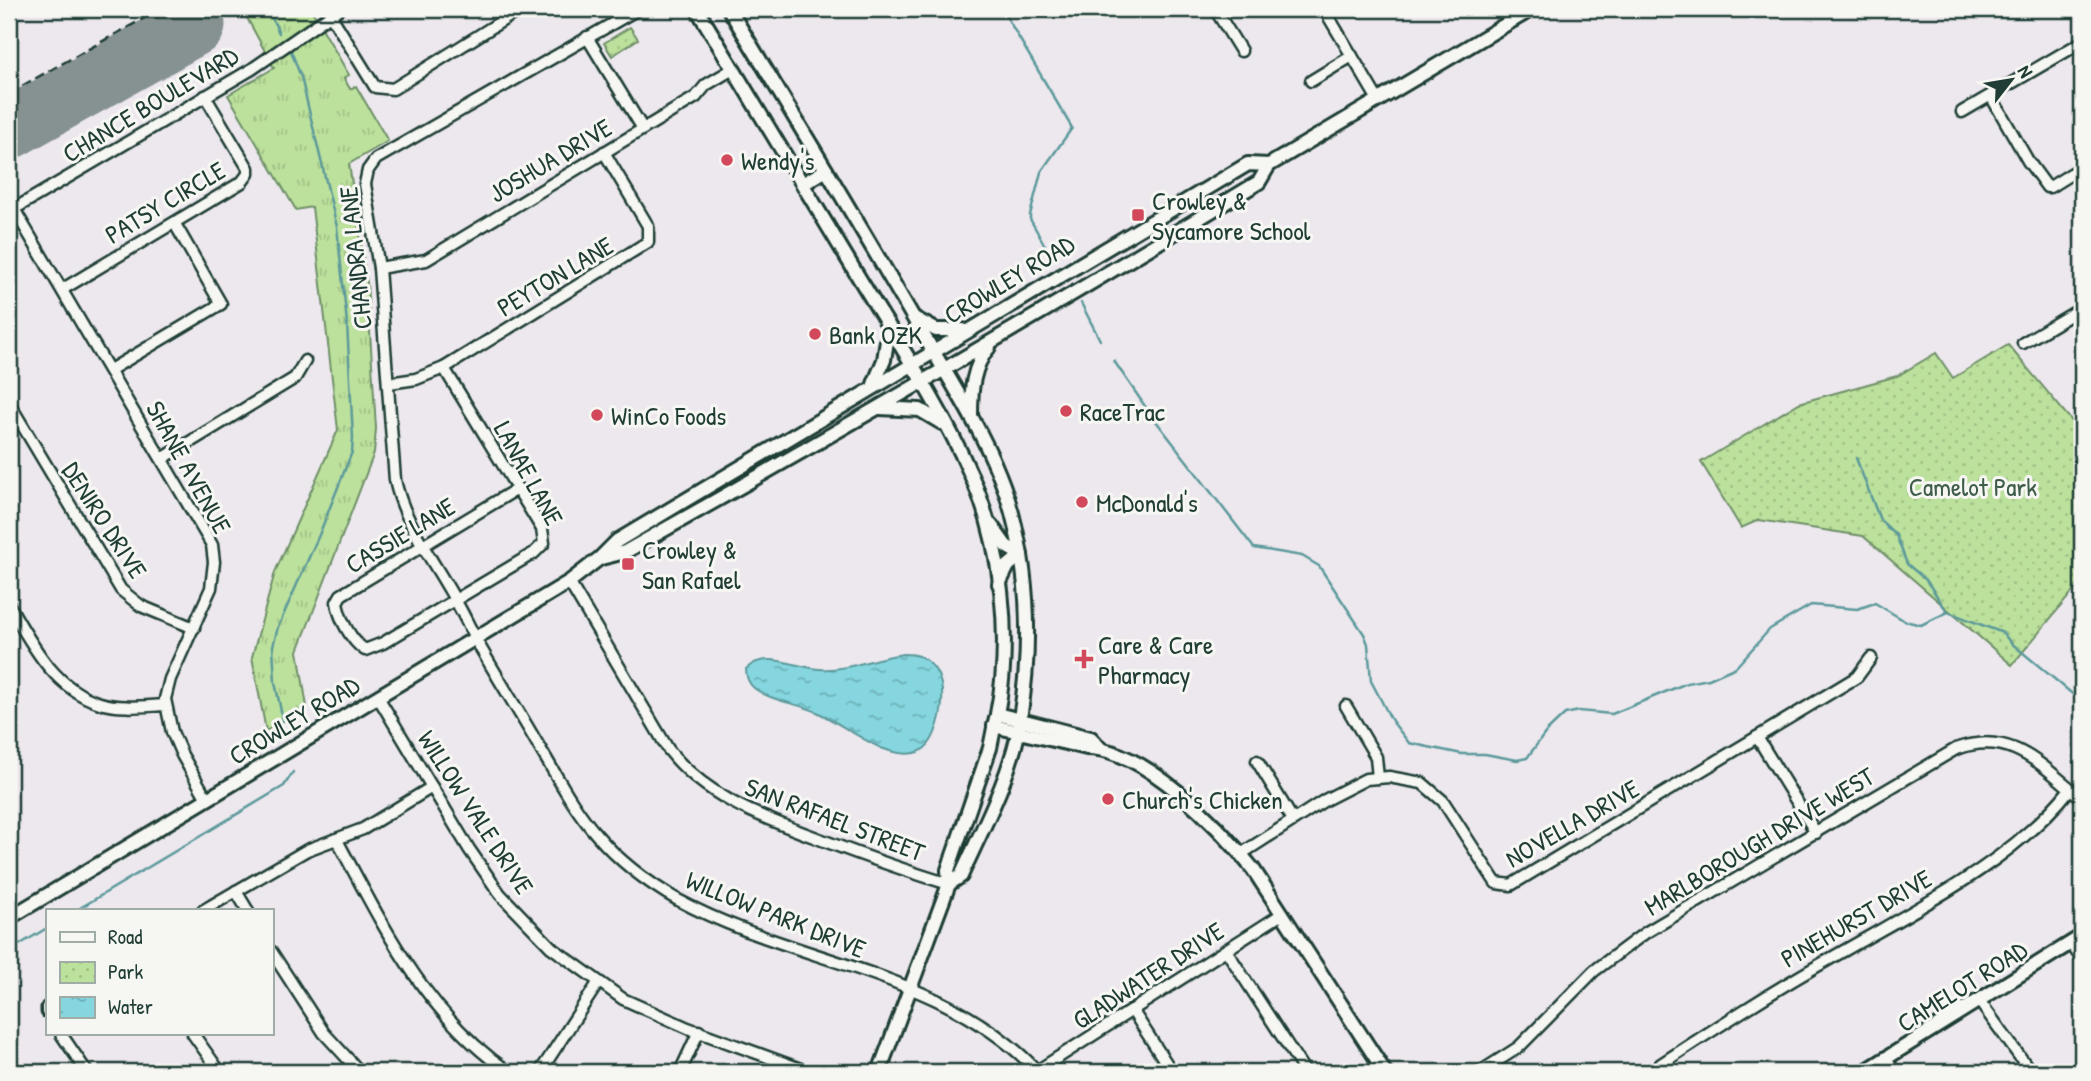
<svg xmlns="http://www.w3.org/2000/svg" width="2091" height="1081" font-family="'Patrick Hand',sans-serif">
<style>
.grass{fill:url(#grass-tufts);stroke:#6e8f68;stroke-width:2}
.park{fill:url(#park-dots);stroke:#6e8f68;stroke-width:2}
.water{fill:url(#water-ripples);stroke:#5c999b;stroke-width:2}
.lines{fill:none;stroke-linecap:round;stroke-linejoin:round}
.stream{stroke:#5c999b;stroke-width:2.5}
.runway{stroke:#869291;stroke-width:61}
.minor-casing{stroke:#1f3d34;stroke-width:15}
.tertiary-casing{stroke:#1f3d34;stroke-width:18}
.secondary-casing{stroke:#1f3d34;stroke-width:18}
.minor{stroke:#f6f6f2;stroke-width:10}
.tertiary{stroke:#f6f6f2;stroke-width:12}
.secondary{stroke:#f6f6f2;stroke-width:12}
.rail{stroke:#1f3d34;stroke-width:2.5;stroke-dasharray:10 5;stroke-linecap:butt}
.poi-dot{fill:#d1495b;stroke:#f6f6f2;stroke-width:2.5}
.labels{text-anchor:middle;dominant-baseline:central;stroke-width:6;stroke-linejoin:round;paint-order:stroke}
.street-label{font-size:26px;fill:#1f3d34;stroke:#f6f6f2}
.poi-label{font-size:26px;fill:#1f3d34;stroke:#f6f6f2;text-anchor:start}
.park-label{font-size:26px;fill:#3e5e49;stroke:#f6f6f2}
</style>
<defs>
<pattern id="grass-tufts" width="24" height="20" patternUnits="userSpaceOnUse" patternTransform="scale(1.75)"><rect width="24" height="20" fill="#bce19c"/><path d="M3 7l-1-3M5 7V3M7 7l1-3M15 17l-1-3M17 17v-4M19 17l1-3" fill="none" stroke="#a1c287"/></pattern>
<pattern id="park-dots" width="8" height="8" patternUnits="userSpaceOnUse" patternTransform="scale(1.75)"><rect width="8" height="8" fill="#bce19c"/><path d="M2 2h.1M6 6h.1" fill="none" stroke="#a1c287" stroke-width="1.8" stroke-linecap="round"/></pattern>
<pattern id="water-ripples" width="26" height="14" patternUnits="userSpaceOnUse" patternTransform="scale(1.75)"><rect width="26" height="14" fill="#85d6df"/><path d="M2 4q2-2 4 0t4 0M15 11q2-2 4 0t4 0" fill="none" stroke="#6cafb6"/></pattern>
</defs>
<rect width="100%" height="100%" fill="#ede8ee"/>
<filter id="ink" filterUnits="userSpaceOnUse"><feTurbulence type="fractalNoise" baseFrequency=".0143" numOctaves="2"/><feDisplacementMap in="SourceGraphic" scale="14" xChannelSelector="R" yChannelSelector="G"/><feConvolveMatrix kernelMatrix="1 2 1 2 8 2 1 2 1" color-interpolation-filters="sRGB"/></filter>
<g filter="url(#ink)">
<!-- grass -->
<polygon class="grass" points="257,9 311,9 349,75 344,78 350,89 356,86 388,141 349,164 367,283 376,428 374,453 298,651 307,707 266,731 252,657 275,572 338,430 312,207 296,210 228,95 274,68 246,16"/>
<!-- park -->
<g class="park">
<polygon points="630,27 638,39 612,56 604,43"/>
<polygon points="2008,345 2082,433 2082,586 2079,584 2012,665 1863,536 1759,520 1741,528 1701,462 1799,403 1897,376 1936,353 1953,378"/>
</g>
<!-- water -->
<path class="water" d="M903 654C910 654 917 654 923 658 932 663 939 674 941 684 945 703 938 745 918 752 907 756 891 752 881 748 859 738 840 724 819 713 799 703 772 702 754 688 748 683 746 676 746 669 765 649 797 668 820 669 849 671 875 657 903 654Z"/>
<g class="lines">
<!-- stream -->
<g class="stream">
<polyline points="268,9 279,33"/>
<polyline points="1002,9 1072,128 1041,172 1030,215 1030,219 1052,258"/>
<polyline points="1081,303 1100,340"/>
<polyline points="1114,361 1149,412 1254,548 1302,556 1319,566 1364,634 1368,644 1371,681 1392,721 1409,743 1462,754 1485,754 1517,760 1527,758 1546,732 1565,714 1579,711 1612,714 1687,683 1709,679 1736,667 1770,629 1811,605 1857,609 1875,603 1905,621 1921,625 1948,612 2003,633 2010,642 2082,702"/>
<polyline points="1856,458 1880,520 1896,535 1907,564 1926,580 1947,611"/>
<polyline points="283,721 275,682 273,646 278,627 319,535 352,452 353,438 347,323 337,227 301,77 291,51"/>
<polyline points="75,911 284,786 293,772"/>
<polyline points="9,951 47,928"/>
</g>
<!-- runway -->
<polyline class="runway" points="9,129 195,25"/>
<defs>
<g id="minor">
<path d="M638 9 376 159 368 170 365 184 379 268 395 480C404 523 433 560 454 598 462 611 469 626 476 640 497 677 520 713 541 750 558 778 574 809 596 834 618 860 648 883 678 900 794 963 945 971 1038 1072"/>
<polyline points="1215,9 1241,51"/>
<polyline points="330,14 375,87 393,89 521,9"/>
<polyline points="587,37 643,129"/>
<polyline points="1352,56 1378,100"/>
<polyline points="1311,81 1352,56 1324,9"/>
<polyline points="1991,96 2028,161 2047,187 2050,187 2082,167"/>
<polyline points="1962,112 2082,42"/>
<polyline points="379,268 426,260 696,97 706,85 733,69"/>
<polyline points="63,289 242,182 248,174 248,168 205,96"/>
<polyline points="2023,343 2082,308"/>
<path d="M444 368 542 529 544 543 534 553 383 643 365 650C351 641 339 618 337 602L341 595 517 489"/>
<polyline points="110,370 221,304 175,224"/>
<polyline points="389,383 416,379 444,368 648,242 648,226 604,152"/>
<polyline points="9,403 121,590 141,606 194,628"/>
<polyline points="162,459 295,378 305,361"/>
<path d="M569 582 668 749C707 799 764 818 822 840 864 856 906 871 949 884"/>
<path d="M9 605C31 643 54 689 100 703 120 709 144 706 165 705"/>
<polyline points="378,697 469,849 500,894 551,947 623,999 688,1028 809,1072"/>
<polyline points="1346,706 1376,757 1378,778"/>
<polyline points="1757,737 1816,833"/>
<polyline points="1257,761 1293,820"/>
<polyline points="207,799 182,755 172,732 165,699 170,679 211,588 214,562 212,545 14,209 252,69 339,9"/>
<path d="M337 840C382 924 427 1017 509 1072"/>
<polyline points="1241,854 1325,800 1366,779 1389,777 1422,783 1443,801 1496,883 1511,885 1857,677 1871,658"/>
<polyline points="236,891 248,911"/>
<polyline points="202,911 307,850 363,829 432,787"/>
<polyline points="2071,944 2082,959"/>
<polyline points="1226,950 1305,1072"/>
<polyline points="271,951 324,1033 360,1072"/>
<polyline points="1980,1002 2031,1072"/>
<polyline points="47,1007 47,1012"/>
<polyline points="1132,1010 1172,1072"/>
<polyline points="61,1034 87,1072"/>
<polyline points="193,1034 220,1072"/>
<polyline points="1886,1059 1895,1072"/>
<polyline points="1037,1071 1282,914"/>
<polyline points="540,1072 598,983"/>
<polyline points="680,1072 699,1031"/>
<path d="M1480 1072 1519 1047 1594 971 1645 933 1956 749C2012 728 2042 767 2082 798"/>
<path d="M1654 1072 1661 1064C1716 1028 1771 992 1828 960 1910 912 2011 864 2070 789"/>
</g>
<g id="tertiary">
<path d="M949 884 961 876C983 827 1010 778 1020 724"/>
<polyline points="879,1072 949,884 948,870 990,748 996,718"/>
<polyline points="1864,1072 2082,936"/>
</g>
<g id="secondary">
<path d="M697 9C748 93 799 178 850 263 891 332 939 401 971 475 1002 545 1012 639 997 714L1091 738 1100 748"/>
<path d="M729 9C792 113 856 218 917 324 952 384 994 446 1012 513 1030 581 1031 650 1020 719"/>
<polyline points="803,184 826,170"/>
<polyline points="914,318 936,330 963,330"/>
<polyline points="874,384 884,360 889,328"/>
<polyline points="880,408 920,410 942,423"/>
<path d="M971 415C971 391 972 367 989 347"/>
<polyline points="991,525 1006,546 1021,555 1008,566 999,584"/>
<path d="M601 558 625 552C838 432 1050 309 1259 182L1269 165 1532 9"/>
<path d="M994 726 1087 748C1144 748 1220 827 1253 869L1385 1072"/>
<polyline points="9,918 569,582 600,558 617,541 1248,164 1269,165"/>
</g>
</defs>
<!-- minor casing -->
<use href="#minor" class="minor-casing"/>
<!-- tertiary casing -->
<use href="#tertiary" class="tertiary-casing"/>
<!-- secondary casing -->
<use href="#secondary" class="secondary-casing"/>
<!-- minor -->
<use href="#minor" class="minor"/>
<!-- tertiary -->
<use href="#tertiary" class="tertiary"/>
<!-- secondary -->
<use href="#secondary" class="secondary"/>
<!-- rail -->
<polyline class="rail" points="9,93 161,9"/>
</g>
</g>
<!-- markers -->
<g class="poi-dot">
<circle cx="727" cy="160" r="7"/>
<rect x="1131" y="208" width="14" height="14" rx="3.5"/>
<circle cx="815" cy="334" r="7"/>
<circle cx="1066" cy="411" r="7"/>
<circle cx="597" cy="415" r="7"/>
<circle cx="1082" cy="502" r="7"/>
<rect x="621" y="557" width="14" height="14" rx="3.5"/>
<path d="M1080.5 648.5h7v7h7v7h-7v7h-7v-7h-7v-7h7z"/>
<circle cx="1108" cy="799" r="7"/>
</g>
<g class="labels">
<!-- street labels -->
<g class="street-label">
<text transform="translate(150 104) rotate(-31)">CHANCE BOULEVARD</text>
<text transform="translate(550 160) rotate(-31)">JOSHUA DRIVE</text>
<text transform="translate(165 202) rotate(-31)">PATSY CIRCLE</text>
<text transform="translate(355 258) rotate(-96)">CHANDRA LANE</text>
<text transform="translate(555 276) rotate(-31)">PEYTON LANE</text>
<text transform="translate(1009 279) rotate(-31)">CROWLEY ROAD</text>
<text transform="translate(189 467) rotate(61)">SHANE AVENUE</text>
<text transform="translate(529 473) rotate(61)">LANAE LANE</text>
<text transform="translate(105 520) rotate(57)">DENIRO DRIVE</text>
<text transform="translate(400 535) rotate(-31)">CASSIE LANE</text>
<text transform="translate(294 720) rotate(-31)">CROWLEY ROAD</text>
<text transform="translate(476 812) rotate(57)">WILLOW VALE DRIVE</text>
<text transform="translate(835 819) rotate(21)">SAN RAFAEL STREET</text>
<text transform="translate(1572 823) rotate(-30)">NOVELLA DRIVE</text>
<text transform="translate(1759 841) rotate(-31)">MARLBOROUGH DRIVE WEST</text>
<text transform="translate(776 914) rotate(22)">WILLOW PARK DRIVE</text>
<text transform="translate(1856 918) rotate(-30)">PINEHURST DRIVE</text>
<text transform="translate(1148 975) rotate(-33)">GLADWATER DRIVE</text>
<text transform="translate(1962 986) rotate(-32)">CAMELOT ROAD</text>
</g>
<!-- poi labels -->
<g class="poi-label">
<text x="741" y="160">Wendy's</text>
<text x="1152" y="200">Crowley &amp;<tspan x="1152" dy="30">Sycamore School</tspan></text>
<text x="829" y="334">Bank OZK</text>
<text x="1080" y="411">RaceTrac</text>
<text x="611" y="415">WinCo Foods</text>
<text x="1096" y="502">McDonald's</text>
<text x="642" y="549">Crowley &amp;<tspan x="642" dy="30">San Rafael</tspan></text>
<text x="1098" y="644">Care &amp; Care<tspan x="1098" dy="30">Pharmacy</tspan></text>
<text x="1122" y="799">Church's Chicken</text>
</g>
<!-- park labels -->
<g class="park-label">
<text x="1973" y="486">Camelot Park</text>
</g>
</g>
<!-- margin -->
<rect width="2091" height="1081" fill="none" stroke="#f6f6f2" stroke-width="35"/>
<rect x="18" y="18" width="2056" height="1046" fill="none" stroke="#1f3d34" stroke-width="2.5" filter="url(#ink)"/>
<!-- legend -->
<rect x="46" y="909" width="228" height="126" fill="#f6f6f2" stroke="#a0aca6" stroke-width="2"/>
<rect x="60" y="932" width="35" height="10" fill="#f6f6f2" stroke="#a0aca6" stroke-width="2"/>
<text x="108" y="944" font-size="21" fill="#1f3d34">Road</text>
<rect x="60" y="962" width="35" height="21" fill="url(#park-dots)" stroke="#a0aca6" stroke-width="2"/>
<text x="108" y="979" font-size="21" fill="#1f3d34">Park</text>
<rect x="60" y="997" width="35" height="21" fill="url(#water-ripples)" stroke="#a0aca6" stroke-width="2"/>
<text x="108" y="1014" font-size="21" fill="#1f3d34">Water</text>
<!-- north arrow -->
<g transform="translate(2011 80) rotate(59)" stroke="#f6f6f2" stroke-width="5" paint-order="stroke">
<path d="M0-5L12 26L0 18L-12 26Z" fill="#1f3d34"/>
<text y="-10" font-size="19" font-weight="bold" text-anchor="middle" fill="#1f3d34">N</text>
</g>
</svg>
